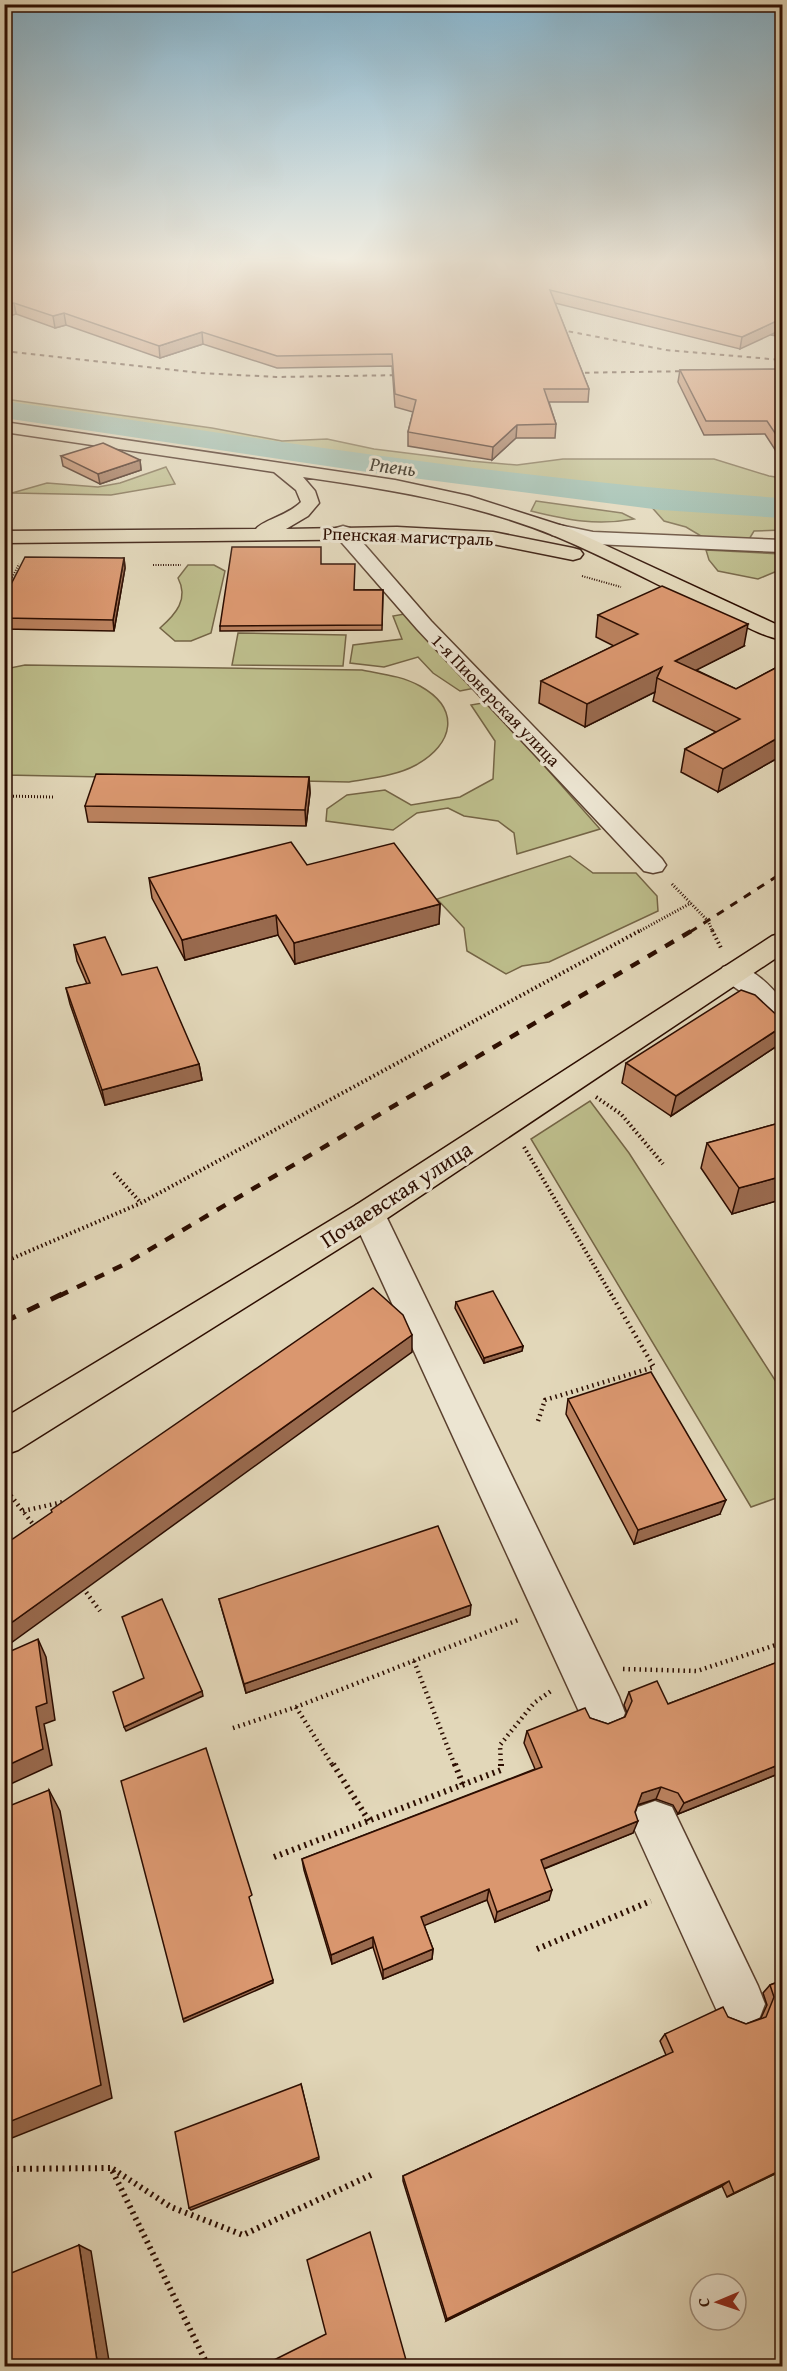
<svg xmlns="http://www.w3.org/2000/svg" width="787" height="2371" font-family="'Gentium Book Plus',serif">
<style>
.green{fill:#bcbc8a;stroke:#746445;stroke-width:1.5}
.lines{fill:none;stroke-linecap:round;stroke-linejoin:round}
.river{fill:#95baad;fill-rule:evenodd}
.minor-casing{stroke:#5a402e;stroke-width:3}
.major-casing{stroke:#2c0d00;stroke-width:3}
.path-far4{stroke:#2c0d00;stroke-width:2;stroke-dasharray:1 1.5;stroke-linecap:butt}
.path-far3{stroke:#2c0d00;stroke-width:3;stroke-dasharray:1 2;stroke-linecap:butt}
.path-far2{stroke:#2c0d00;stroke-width:4;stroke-dasharray:1.5 3;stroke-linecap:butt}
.path-far1{stroke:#2c0d00;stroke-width:4.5;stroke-dasharray:1.5 4;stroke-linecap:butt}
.path{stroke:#2c0d00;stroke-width:6;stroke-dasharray:2 4.5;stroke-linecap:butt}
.minor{fill:#ece5d2;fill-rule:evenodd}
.major{fill:#e2d7b9;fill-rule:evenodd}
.rail-far3{stroke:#2c0d00;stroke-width:2;stroke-dasharray:4.5 4.5;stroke-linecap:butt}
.rail-far2{stroke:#2c0d00;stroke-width:3;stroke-dasharray:8 8;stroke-linecap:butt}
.rail-far1{stroke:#2c0d00;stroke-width:4.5;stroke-dasharray:10 10;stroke-linecap:butt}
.rail{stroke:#2c0d00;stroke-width:5;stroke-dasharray:13 13;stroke-linecap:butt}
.wall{fill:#bb825f;stroke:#2c0d00;stroke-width:1.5}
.shaded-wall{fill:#996a4e;stroke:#2c0d00;stroke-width:1.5}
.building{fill:#da976f;stroke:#2c0d00;stroke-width:1.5}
.labels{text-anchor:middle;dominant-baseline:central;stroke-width:6;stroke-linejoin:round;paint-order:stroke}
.far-street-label{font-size:18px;fill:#2c0d00;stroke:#ece5d2}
.far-water-label{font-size:20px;font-style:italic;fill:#514a3d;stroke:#ece5d2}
.street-label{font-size:22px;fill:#2c0d00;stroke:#ece5d2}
</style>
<rect width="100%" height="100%" fill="#e2d7b9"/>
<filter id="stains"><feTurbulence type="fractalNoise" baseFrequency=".00333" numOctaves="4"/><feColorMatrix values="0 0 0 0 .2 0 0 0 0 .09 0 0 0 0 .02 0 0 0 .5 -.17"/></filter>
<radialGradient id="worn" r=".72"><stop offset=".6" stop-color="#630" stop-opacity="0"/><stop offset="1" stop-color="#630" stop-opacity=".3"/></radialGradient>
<!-- green -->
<g class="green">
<path d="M5 399 212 428 282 441 327 439 374 449 471 461 517 465 563 459H714L769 476 782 478V530L754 531 748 541 706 539 686 527 664 521 640 494C427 473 216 436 5 406Z"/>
<polygon points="166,467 175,484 111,495 12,493 47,483 98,487 120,483"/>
<path d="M536 501 622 513 634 519C596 526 568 520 531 511Z"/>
<polygon points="706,550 782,554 782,569 758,579 718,571 709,560"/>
<path d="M188 565H214L225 571 211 633 191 641H175L160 628C176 614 189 599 178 578Z"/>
<polygon points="410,613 475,688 460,691 433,673 418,657 384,667 350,663 353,645 402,639 393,616"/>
<polygon points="238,633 346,635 343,666 232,665"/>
<path d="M25 665 362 670C382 674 402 676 420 686 461 709 454 744 416 765 396 776 371 778 349 782L5 775V669Z"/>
<polygon points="488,702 600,829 517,854 514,833 498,821 464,816 448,808 417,813 393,830 326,821 327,809 347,795 385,790 411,805 460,797 493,779 495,741 471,705"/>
<polygon points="570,856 593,873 636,873 657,896 658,911 549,962 522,966 506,974 467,951 464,928 437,899"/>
<polygon points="590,1101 629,1153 782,1391 782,1496 751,1507 531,1139"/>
</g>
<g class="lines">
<!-- river -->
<path class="river" d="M4 401C263 439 521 481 782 498V518L661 510 374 473 4 418Z"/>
<defs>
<g id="minor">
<polygon points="559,525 593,532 782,540 782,552 593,544 552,535 550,531 552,527"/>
<polygon points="343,526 350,528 431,621 662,859 666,865 662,871 653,873 644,871 417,629 336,536 334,532 336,528"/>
<path d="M733 964C754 969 769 984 782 1000V1028L772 1025 747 996 723 979 719 973 723 967Z"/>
<polygon points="368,1201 380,1205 385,1214 619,1697 625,1713 619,1729 603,1735 587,1729 351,1214 356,1205"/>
<polygon points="655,1801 672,1807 758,1986 765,2004 758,2022 740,2029 722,2022 632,1824 638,1807"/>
</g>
<g id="major">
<path d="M4 422 395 480 469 496 566 527 782 627V640C761 636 740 623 720 614 664 589 611 559 555 536 474 503 388 489 303 477L315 491 319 503 308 516 286 529 397 527 493 532 573 548 580 550 583 554 580 558 573 560 493 544 397 539 4 543V531L256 529C263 520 287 516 301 502L296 490 274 472 4 432Z"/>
<polygon points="782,933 782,954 380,1223 18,1450 4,1455 4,1418 356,1205 772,936"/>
</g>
</defs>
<!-- minor casing -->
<use href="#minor" class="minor-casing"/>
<!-- major casing -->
<use href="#major" class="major-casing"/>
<!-- path-far4 -->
<g class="path-far4">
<polyline points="153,565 181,565"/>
<polyline points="582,576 621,587"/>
<polyline points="4,593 19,564"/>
</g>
<!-- path-far3 -->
<g class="path-far3">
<polyline points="4,796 53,797"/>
<polyline points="672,884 708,921 713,932"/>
<polyline points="638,932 691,903"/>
</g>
<!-- path-far2 -->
<g class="path-far2">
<polyline points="712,930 721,948"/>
<polyline points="596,1097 621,1114 663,1164"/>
<polyline points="524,1147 612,1296"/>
<polyline points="114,1173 141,1203"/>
<polyline points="4,1262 141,1203 641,930"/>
</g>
<!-- path-far1 -->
<g class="path-far1">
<polyline points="538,1421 545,1400 654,1367 611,1294"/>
<polyline points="4,1487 36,1528"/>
<polyline points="23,1511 63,1502"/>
<polyline points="83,1588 100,1611"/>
<polyline points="414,1661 455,1766"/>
<polyline points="623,1669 697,1671 782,1643"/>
<polyline points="296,1707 333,1766"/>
<polyline points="233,1728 296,1707 518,1620"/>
<polyline points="501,1766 500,1745 534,1703 551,1691"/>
</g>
<!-- path -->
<g class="path">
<polyline points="333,1764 369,1821"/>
<polyline points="455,1764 463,1785"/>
<polyline points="274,1857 501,1770 501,1764"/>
<polyline points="537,1949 651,1901"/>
<polyline points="4,2169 111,2168 208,2366"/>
<polyline points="113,2169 171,2207 243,2235 373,2174"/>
</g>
<!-- minor -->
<use href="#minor" class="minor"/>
<!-- major -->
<use href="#major" class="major"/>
<!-- rail-far3 -->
<g class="rail-far3">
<polyline points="551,328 666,350 782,360"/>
<polyline points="753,331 782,337"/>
<polyline points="4,351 201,373 276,377 408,375"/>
<polyline points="567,373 696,371"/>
</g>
<!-- rail-far2 -->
<polyline class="rail-far2" points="690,932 782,873"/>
<!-- rail-far1 -->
<polyline class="rail-far1" points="59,1296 125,1264 693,930"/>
<!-- rail -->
<polyline class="rail" points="4,1322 62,1294"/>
</g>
<!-- wall -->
<g class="wall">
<polygon points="4,261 783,261 740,349 555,303 589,389 588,402 549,402 556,424 555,438 516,438 492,460 408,446 408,432 413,412 395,407 392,366 277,368 203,344 160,358 66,325 55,328 16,314"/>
<polygon points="783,369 783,462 765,434 704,435 678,382 680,370"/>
<polygon points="61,456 140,460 141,470 100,484 63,466"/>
<polygon points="124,558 125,568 114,631 4,629 4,598"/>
<polygon points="321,564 355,590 383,590 382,630 220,631 220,626"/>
<polygon points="598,615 744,646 696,670 736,689 783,664 783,755 718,792 681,772 685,749 716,732 653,701 655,692 585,727 539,703 541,681 614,646 596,637"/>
<polygon points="309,777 310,793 306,826 88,822 85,806"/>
<polygon points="307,865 440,904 439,924 295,964 278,935 185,960 152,898 149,878"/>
<polygon points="74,945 122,975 199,1064 202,1080 105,1105 70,1004 66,988 87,984 77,961"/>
<polygon points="783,1021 783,1034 780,1044 671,1116 622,1083 626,1063"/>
<polygon points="783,1122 783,1199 732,1214 701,1168 707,1143"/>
<polygon points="456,1302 523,1346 522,1351 484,1363 455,1308"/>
<polygon points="568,1399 720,1514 634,1544 566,1414"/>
<polygon points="219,1599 470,1615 246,1693"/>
<polygon points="783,1660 783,1772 678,1814 673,1805 656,1799 637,1805 635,1812 633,1833 544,1869 549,1900 495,1922 487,1900 424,1925 433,1949 432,1959 383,1979 373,1947 332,1964 304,1870 302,1859 535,1769 524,1743 527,1731 590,1718 608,1724 625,1717 627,1713 624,1705 629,1692 668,1704"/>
<polygon points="783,1980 783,2170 727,2197 722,2186 446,2321 403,2181 403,2176 666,2055 660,2041 665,2034 728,2017 746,2024 761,2018 767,2005 763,1993 770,1985"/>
</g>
<!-- shaded-wall -->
<g class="shaded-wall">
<polygon points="14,303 16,314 4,318 4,305"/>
<polygon points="64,313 66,325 55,328 53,316"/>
<polygon points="783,318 783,329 740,349 742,337"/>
<polygon points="202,332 203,344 160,358 159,346"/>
<polygon points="517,425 516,438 492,460 493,447"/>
<polygon points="140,460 141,470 100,484 98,474"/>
<polygon points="124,558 125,568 114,631 113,620"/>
<polygon points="748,624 744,646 671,683 675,661"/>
<polygon points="662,667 657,678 655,692 585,727 587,704"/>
<polygon points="783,735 783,755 718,792 723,769"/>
<polygon points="309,777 310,793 306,826 305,810"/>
<polygon points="440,904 439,924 295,964 294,943"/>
<polygon points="276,915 278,935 185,960 182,940"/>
<polygon points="783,1026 783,1034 780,1044 671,1116 676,1096"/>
<polygon points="199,1064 202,1080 105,1105 102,1090"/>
<polygon points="783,1176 783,1199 732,1214 739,1188"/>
<polygon points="412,1335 412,1352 4,1648 4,1628"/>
<polygon points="523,1346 522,1351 484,1363 484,1358"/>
<polygon points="726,1500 720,1514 634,1544 638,1530"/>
<polygon points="471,1605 470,1615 246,1693 244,1684"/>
<polygon points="38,1639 46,1657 55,1720 44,1724 52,1765 4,1787 4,1767 36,1707"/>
<polygon points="202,1691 203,1696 126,1731 124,1727"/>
<polygon points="783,1763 783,1772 678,1814 684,1803"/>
<polygon points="661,1787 656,1799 637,1805 642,1793"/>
<polygon points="49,1790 60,1811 112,2098 7,2140 4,2139 4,2124"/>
<polygon points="638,1821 633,1833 538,1871 541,1860"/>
<polygon points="489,1889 487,1900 421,1927 421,1917"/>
<polygon points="552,1890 549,1900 495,1922 497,1912"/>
<polygon points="373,1937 373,1947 332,1964 331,1955"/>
<polygon points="433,1949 432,1959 383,1979 383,1970"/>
<polygon points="273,1980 273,1983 184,2022 183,2019"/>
<polygon points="301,2084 319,2159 191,2210 189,2208"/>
<polygon points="783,2169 783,2170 727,2197 734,2193"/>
<polygon points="729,2181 722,2186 446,2321 447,2319"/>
<polygon points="79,2245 91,2251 110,2367 98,2367"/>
</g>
<!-- building -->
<g class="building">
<polygon points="4,261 783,261 783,318 742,337 550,290 589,389 544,389 556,424 517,425 493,447 408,432 416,400 395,394 392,354 277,356 202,332 159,346 64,313 53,316 14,303 4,305"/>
<polygon points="783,369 783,445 767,421 706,421 680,370"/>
<polygon points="103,443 140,460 98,474 61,456"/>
<polygon points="232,547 321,547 321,564 355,564 354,590 383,590 382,625 220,626"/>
<polygon points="25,557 124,558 113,620 4,618 4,598"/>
<polygon points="662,586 748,624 675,661 736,689 783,664 783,735 723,769 685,749 740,719 657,678 662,667 587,704 541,681 638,634 598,615"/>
<polygon points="96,774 309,777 305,810 85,806"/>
<polygon points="291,842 307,865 394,843 440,904 294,943 276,915 182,940 149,878"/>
<polygon points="105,937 122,975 157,967 199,1064 102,1090 66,988 90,983 74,945"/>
<polygon points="741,990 755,995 783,1021 783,1026 676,1096 626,1063"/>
<polygon points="783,1122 783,1176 739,1188 707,1143"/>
<polygon points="373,1288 403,1315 412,1335 4,1628 4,1545 52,1512 51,1510"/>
<polygon points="493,1291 523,1346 484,1358 456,1302"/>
<polygon points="651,1372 726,1500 638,1530 568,1399"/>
<polygon points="438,1526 471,1605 244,1684 219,1599"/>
<polygon points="162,1599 202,1691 124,1727 113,1692 144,1678 122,1617"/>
<polygon points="38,1639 47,1703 36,1707 43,1749 4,1767 4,1654"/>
<polygon points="783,1660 783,1763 684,1803 678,1793 661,1787 642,1793 635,1812 638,1821 541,1860 552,1890 497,1912 489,1889 421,1917 433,1949 383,1970 373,1937 331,1955 302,1859 542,1767 527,1731 585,1708 590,1718 608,1724 625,1717 632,1701 629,1692 657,1681 668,1704"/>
<polygon points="206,1748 252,1895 249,1897 273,1980 183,2019 121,1781"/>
<polygon points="49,1790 101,2085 4,2124 4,1808"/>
<polygon points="783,1980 783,2169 734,2193 729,2181 447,2319 403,2176 673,2052 665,2034 723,2007 728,2017 746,2024 766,2017 774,1997 770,1985"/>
<polygon points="301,2084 319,2157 189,2208 175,2132"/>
<polygon points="370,2232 408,2367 260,2367 326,2334 307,2260"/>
<polygon points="79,2245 98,2367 4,2367 4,2276"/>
</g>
<!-- sky -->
<linearGradient id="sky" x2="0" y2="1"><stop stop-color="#87b6d0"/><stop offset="0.44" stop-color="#f2ede0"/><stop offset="1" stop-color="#f2ede0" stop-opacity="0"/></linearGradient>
<rect width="787" height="593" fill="url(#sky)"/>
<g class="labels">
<!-- far-street labels -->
<g class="far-street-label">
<text transform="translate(408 536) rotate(2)">Рпенская магистраль</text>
<text transform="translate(496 700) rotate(46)">1-я Пионерская улица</text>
</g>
<!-- far-water labels -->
<g class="far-water-label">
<text transform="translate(393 466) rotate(7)">Рпень</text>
</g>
<!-- street labels -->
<g class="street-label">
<text transform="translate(396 1194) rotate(-33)">Почаевская улица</text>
</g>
</g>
<!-- margin -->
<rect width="787" height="2371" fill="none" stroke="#e2d7b9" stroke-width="24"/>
<rect x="6" y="6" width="775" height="2359" fill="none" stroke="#2c0d00" stroke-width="3"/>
<rect x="12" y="12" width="763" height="2347" fill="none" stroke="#2c0d00" stroke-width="1.5"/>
<!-- north arrow -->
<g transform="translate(718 2302) rotate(268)"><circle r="28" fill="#ece5d2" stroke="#9f8f7e" stroke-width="1.5"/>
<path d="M0-4.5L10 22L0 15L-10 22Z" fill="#8f2418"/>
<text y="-9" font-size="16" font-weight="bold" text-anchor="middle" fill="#2c0d00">С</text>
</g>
<rect width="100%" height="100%" filter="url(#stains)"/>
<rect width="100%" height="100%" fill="url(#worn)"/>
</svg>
